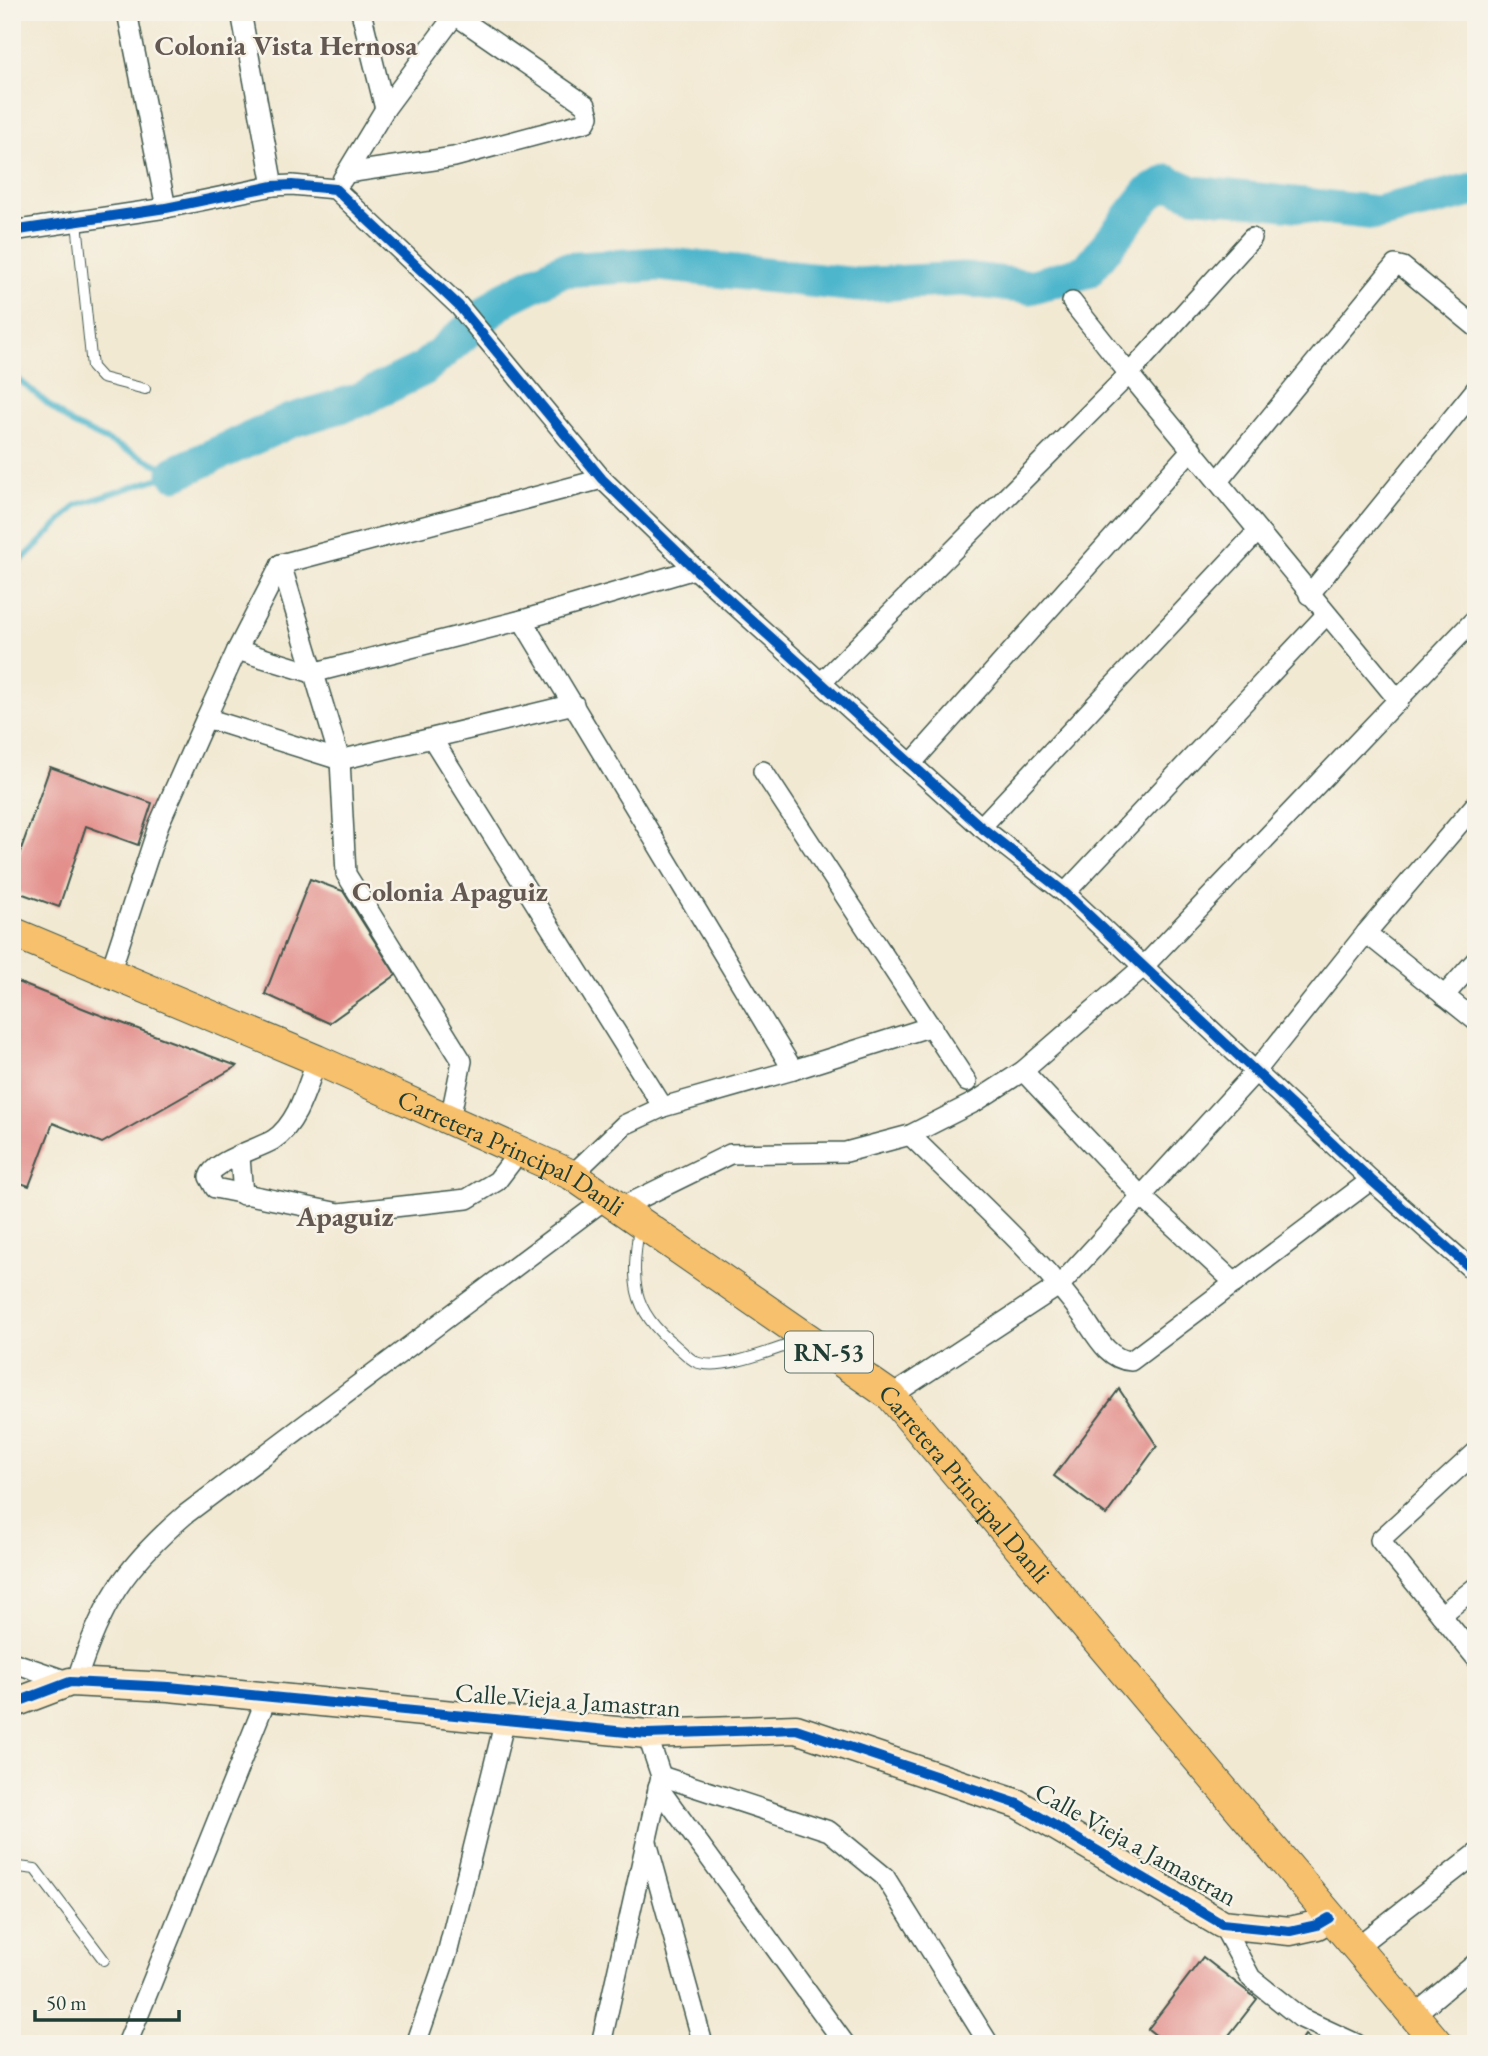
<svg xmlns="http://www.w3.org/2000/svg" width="1488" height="2056" font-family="'EB Garamond',serif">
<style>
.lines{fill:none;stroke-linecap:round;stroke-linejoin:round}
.stream{stroke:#4eb6cc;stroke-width:6}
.river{stroke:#4eb6cc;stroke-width:35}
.building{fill:#e38e8b}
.lane-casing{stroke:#3f574c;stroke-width:12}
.street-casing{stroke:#3f574c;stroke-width:22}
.secondary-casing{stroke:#3f574c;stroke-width:31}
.primary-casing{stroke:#3f574c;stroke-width:32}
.lane{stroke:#fff;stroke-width:10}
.street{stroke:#fff;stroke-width:19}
.secondary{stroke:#fce6c4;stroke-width:28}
.primary{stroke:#f7c06c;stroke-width:30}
.cycleway-casing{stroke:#f7f3e8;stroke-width:15}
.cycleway{stroke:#0057b8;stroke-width:10}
.labels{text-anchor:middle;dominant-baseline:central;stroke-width:5;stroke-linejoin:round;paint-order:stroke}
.shield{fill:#f7f3e8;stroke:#60746a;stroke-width:2}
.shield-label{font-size:24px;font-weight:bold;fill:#1f3d34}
.street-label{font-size:26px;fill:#1f3d34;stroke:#f7f3e8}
.neighbourhood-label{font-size:28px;font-weight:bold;fill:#645952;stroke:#f7f3e8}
</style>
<rect width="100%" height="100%" fill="#f7f3e8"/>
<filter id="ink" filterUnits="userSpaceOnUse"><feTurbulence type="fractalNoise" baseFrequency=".0143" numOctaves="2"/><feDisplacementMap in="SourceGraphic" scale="14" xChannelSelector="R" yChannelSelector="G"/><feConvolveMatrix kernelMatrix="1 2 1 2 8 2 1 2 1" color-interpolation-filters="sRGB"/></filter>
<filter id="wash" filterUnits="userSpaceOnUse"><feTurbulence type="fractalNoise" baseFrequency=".00686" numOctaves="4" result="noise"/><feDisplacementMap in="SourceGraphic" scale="28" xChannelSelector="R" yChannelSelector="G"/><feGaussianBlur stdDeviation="1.57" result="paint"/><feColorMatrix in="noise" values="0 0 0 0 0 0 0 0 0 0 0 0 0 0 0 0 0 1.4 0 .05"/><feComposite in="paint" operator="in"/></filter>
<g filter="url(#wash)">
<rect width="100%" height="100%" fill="#f2e9d3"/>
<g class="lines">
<!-- stream -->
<g class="stream">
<polyline points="12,374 72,424 175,473"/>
<polyline points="12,570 77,505 175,473"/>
</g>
<!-- river -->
<polyline class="river" points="175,473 290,421 357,401 423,369 504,299 562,270 660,264 857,285 963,279 1030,287 1087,271 1149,193 1168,182 1193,193 1377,213 1476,189"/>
</g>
<g id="blocks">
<!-- building -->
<g class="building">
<polygon points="50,767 152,803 138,845 86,826 59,907 12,890 12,875"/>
<polygon points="310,879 343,891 396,975 329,1023 265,994"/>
<polygon points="12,980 95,1013 237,1066 102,1143 53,1123 29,1186 12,1180"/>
<polygon points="1119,1389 1157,1446 1106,1515 1054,1476"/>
<polygon points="1203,1957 1257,1999 1226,2039 1232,2044 1167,2044 1148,2029"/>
<polygon points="1305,2035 1316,2044 1299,2044"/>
</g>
</g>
</g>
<g filter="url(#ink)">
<use href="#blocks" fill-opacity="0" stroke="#3f574c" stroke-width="2"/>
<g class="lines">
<defs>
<g id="lane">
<polyline points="77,222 92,367 102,378 145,389"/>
<path d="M639 1226C632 1279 629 1309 675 1345 681 1350 689 1359 696 1362 721 1372 775 1349 800 1341"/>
<polyline points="12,1872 19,1867 35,1869 104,1960"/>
</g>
<g id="street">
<polyline points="127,12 166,208"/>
<polyline points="241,12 273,186"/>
<polyline points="361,12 385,109"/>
<polyline points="347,173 454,157 586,122 589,116 586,105 455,15"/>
<polyline points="342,180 385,109 457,12"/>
<polyline points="12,231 166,208 273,186 292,185 335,189 459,306 602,479 695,569 981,827 1065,893 1371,1180 1476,1273"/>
<polyline points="1072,302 1129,374 1252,238"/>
<polyline points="1218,481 1395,265 1403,267 1476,327"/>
<polyline points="281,564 340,760 346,874 462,1061 450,1119"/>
<polyline points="1309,595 1476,389"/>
<polyline points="522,620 793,1070"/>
<polyline points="237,650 281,564 602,479"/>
<polyline points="821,683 1129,374 1399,701"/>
<polyline points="206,718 237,650 312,673 522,620 695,569"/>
<polyline points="433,740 663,1107"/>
<polyline points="911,764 1192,449"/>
<polyline points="763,771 967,1082"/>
<polyline points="981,827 1258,531"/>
<polyline points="1065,893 1326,615"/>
<polyline points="1366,933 1476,1021"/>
<polyline points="110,973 159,824 206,718 340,760 574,704"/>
<polyline points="1444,996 1476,960"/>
<path d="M317 1060C307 1086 298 1124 273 1140 258 1149 213 1161 209 1177L215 1188 339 1213 467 1199 497 1181 519 1152"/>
<polyline points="1023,1071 1141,1196 1235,1283"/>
<path d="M910 1135C968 1193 1033 1249 1082 1315 1095 1333 1107 1360 1131 1361L1371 1180"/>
<polyline points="240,1157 243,1195"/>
<polyline points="572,1175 624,1125 663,1107 793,1070 932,1026"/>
<polyline points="622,1207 730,1154 846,1152 910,1135 975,1102 1023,1071 1143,967 1476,618"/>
<polyline points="891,1396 1060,1285 1256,1071 1366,933 1476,804"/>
<polyline points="1476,1452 1380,1540 1476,1658"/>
<polyline points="1441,1615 1476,1587"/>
<polyline points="12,1662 70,1682"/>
<path d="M76 1682C101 1604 124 1567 186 1514L608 1197"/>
<polyline points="661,1776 829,1831 885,1877 989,2044"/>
<polyline points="658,1787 845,2044"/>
<polyline points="647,1842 703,2044"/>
<polyline points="1222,1924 1251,1978 1301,2018 1357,2044"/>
<polyline points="1355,1948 1476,1854"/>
<polyline points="1413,2016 1476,1963"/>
<polyline points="127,2044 267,1697"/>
<polyline points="416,2044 447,1954 505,1720"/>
<polyline points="601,2044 661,1776 647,1734"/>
</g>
<polyline id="secondary" points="12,1704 70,1682 169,1687 647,1734 796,1729 1018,1804 1222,1924 1290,1931 1317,1925 1329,1918"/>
<g id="primary">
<path id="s1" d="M12 932 317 1060 572 1175 891 1396 1438 2044"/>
</g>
</defs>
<!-- lane casing -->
<use href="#lane" class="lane-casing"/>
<!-- street casing -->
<use href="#street" class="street-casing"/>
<!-- secondary casing -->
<use href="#secondary" class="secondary-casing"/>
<!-- primary casing -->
<use href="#primary" class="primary-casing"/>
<!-- lane -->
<use href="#lane" class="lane"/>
<!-- street -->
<use href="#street" class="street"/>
<!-- secondary -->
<use href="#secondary" class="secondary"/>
<!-- primary -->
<use href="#primary" class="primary"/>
<defs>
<g id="cycleway">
<polyline points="12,231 166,208 273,186 292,185 335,189 459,306 602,479 695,569 981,827 1065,893 1371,1180 1476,1273"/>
<polyline points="12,1704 70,1682 169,1687 647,1734 796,1729 1018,1804 1222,1924 1290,1931 1317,1925 1329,1918"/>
</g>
</defs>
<!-- cycleway casing -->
<use href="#cycleway" class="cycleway-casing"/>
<!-- cycleway -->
<use href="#cycleway" class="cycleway"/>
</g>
</g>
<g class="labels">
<!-- shield labels -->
<rect class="shield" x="785" y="1331.5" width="88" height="41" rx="5"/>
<g class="shield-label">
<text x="829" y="1352">RN-53</text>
</g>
<!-- street labels -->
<g class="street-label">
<text stroke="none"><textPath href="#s1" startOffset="546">Carretera Principal Danli</textPath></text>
<text stroke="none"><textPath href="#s1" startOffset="1113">Carretera Principal Danli</textPath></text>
<text transform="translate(568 1700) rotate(4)">Calle Vieja a Jamastran</text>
<text transform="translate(1136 1844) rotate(29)">Calle Vieja a Jamastran</text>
</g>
<!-- neighbourhood labels -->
<g class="neighbourhood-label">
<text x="286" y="45">Colonia Vista Hernosa</text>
<text x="450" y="891">Colonia Apaguiz</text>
<text x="345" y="1216">Apaguiz</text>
</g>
</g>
<!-- margin -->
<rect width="1488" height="2056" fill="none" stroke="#f7f3e8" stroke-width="42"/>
<!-- scale -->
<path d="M35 2010v10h144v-10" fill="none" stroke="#1f3d34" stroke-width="3.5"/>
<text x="46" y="2010" font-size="21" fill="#1f3d34" stroke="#f7f3e8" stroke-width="5" paint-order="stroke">50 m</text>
</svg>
